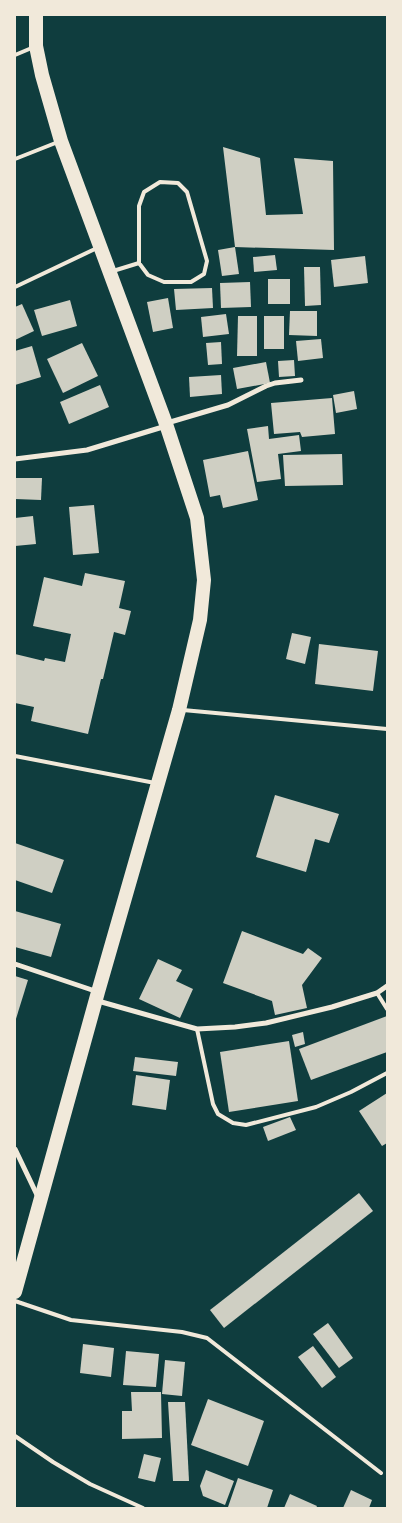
<svg xmlns="http://www.w3.org/2000/svg" width="402" height="1523" font-family="'Work Sans',sans-serif">
<style>
.building{fill:#cfcfc3}
.lines{fill:none;stroke-linecap:round;stroke-linejoin:round}
.service{stroke:#f1e9da;stroke-width:4}
.minor{stroke:#f1e9da;stroke-width:5}
.trunk{stroke:#f1e9da;stroke-width:14}
</style>
<rect width="100%" height="100%" fill="#0f3d3e"/>
<!-- building -->
<g class="building">
<polygon points="223,147 260,158 266,215 303,214 294,158 333,161 334,250 235,247"/>
<polygon points="235,247 239,274 222,276 218,250"/>
<polygon points="275,255 277,270 254,272 253,257"/>
<polygon points="365,256 368,283 334,287 331,260"/>
<polygon points="304,267 320,267 321,305 305,306"/>
<rect x="268" y="279" width="22" height="25"/>
<polygon points="250,282 251,307 221,308 220,283"/>
<polygon points="212,288 213,308 176,310 174,289"/>
<polygon points="168,298 173,328 153,332 147,302"/>
<polygon points="70,300 77,326 42,336 34,310"/>
<polygon points="22,304 34,331 15,340 15,307"/>
<polygon points="290,311 317,311 317,336 289,335"/>
<polygon points="226,314 229,334 203,337 201,317"/>
<polygon points="238,316 257,316 257,356 237,356"/>
<rect x="264" y="316" width="20" height="33"/>
<polygon points="321,339 323,358 298,361 296,341"/>
<polygon points="221,342 222,364 208,365 206,343"/>
<polygon points="82,343 98,376 63,393 47,359"/>
<polygon points="32,346 41,377 15,385 15,351"/>
<polygon points="294,360 295,376 279,377 278,361"/>
<polygon points="266,362 270,383 237,389 233,368"/>
<polygon points="221,375 222,394 190,397 189,377"/>
<polygon points="100,385 109,407 69,424 60,402"/>
<polygon points="354,391 357,409 336,413 333,395"/>
<polygon points="332,398 335,434 302,437 300,432 274,434 271,403"/>
<polygon points="268,426 269,439 299,435 301,451 278,454 281,479 257,482 247,429"/>
<polygon points="248,451 258,500 223,508 220,495 210,497 203,460"/>
<polygon points="342,454 343,485 285,486 283,455"/>
<polygon points="15,478 42,478 41,500 15,499"/>
<polygon points="94,505 99,553 73,555 69,507"/>
<polygon points="33,516 36,544 15,546 15,518"/>
<polygon points="85,573 125,581 119,608 131,611 125,635 114,632 103,679 101,679 88,734 31,721 34,707 15,703 15,654 44,661 45,658 65,662 71,634 33,626 44,577 82,586"/>
<polygon points="292,633 311,637 305,664 286,659"/>
<polygon points="319,644 378,651 373,691 315,684"/>
<polygon points="275,795 339,814 329,843 315,839 306,872 256,857"/>
<polygon points="15,843 64,860 52,893 15,880"/>
<polygon points="15,911 61,924 51,957 15,947"/>
<polygon points="242,931 303,954 308,948 322,958 302,985 307,1008 275,1015 272,1001 223,983"/>
<polygon points="158,959 182,970 176,981 193,989 180,1018 139,999"/>
<polygon points="15,976 28,980 15,1022"/>
<polygon points="387,1016 387,1052 311,1080 299,1049"/>
<polygon points="303,1032 305,1044 295,1047 292,1035"/>
<polygon points="289,1041 298,1101 229,1112 220,1052"/>
<polygon points="135,1057 178,1062 176,1076 133,1071"/>
<polygon points="136,1075 170,1080 166,1110 132,1105"/>
<polygon points="387,1093 387,1143 382,1146 359,1111"/>
<polygon points="290,1117 296,1130 268,1141 263,1127"/>
<polygon points="359,1193 373,1211 224,1328 210,1310"/>
<polygon points="328,1323 353,1358 339,1368 313,1334"/>
<polygon points="83,1344 114,1348 111,1377 80,1373"/>
<polygon points="313,1346 336,1377 322,1388 298,1357"/>
<polygon points="126,1351 159,1354 156,1387 123,1385"/>
<polygon points="165,1360 185,1362 182,1396 162,1394"/>
<polygon points="131,1392 161,1392 162,1438 122,1439 122,1411 132,1411"/>
<polygon points="208,1399 264,1421 248,1466 191,1445"/>
<polygon points="168,1402 185,1402 189,1481 173,1481"/>
<polygon points="144,1454 161,1458 155,1482 138,1478"/>
<polygon points="206,1470 234,1481 225,1505 203,1496 200,1486"/>
<polygon points="238,1478 273,1490 267,1508 232,1508 228,1507"/>
<polygon points="351,1490 372,1500 369,1508 343,1508"/>
<polygon points="290,1494 317,1506 316,1508 284,1508"/>
</g>
<g class="lines">
<!-- service -->
<g class="service">
<polyline points="15,55 34,47"/>
<polyline points="15,159 58,142"/>
<polygon points="160,182 178,183 187,192 207,261 204,274 191,282 164,282 148,275 139,263 139,206 144,192"/>
<polyline points="113,271 139,263"/>
<polyline points="15,287 97,248"/>
<polyline points="183,710 387,729"/>
<polyline points="15,756 155,783"/>
<polyline points="377,993 387,1009"/>
<polyline points="197,1029 213,1104 218,1114 233,1123 246,1125 316,1107 351,1092 387,1073"/>
<polyline points="15,1301 71,1320 182,1332 207,1338 381,1473"/>
<polyline points="15,1436 53,1462 90,1484 143,1508"/>
</g>
<!-- minor -->
<g class="minor">
<polyline points="167,423 228,405 266,386 275,383 301,380"/>
<polyline points="15,459 87,450 166,426"/>
<polyline points="15,964 98,992"/>
<polyline points="98,1001 197,1029 235,1027 266,1023 332,1007 377,993 387,986"/>
<polyline points="15,1149 38,1197"/>
</g>
<!-- trunk -->
<polyline class="trunk" points="15,1292 98,992 179,710 200,620 204,580 197,518 166,424 61,141 42,75 36,46 36,15"/>
</g>
<!-- border -->
<rect width="402" height="1523" fill="none" stroke="#f1e9da" stroke-width="32"/>
</svg>
